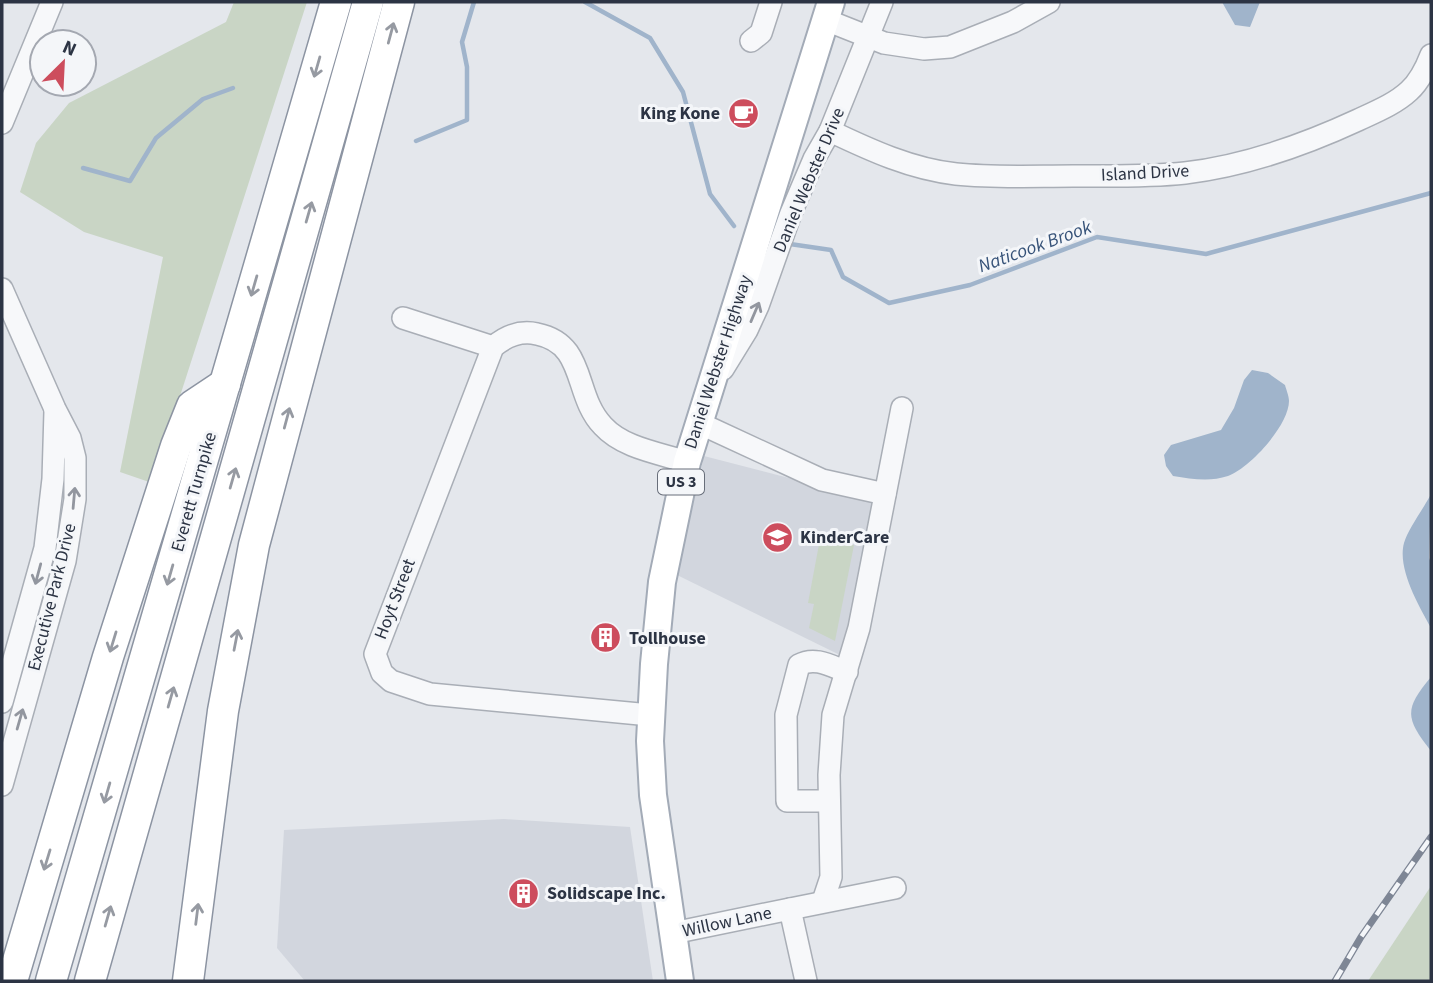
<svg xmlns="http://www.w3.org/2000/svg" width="1433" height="983" font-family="'Source Sans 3',sans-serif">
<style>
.built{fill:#d2d6de}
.green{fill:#c9d5c5}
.water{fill:#a0b4cb}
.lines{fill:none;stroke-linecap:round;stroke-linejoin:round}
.stream{stroke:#a0b4cb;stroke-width:4.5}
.minor-casing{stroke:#a9aeb6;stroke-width:24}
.major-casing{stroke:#a3abb7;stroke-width:30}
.highway-casing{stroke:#8c94a2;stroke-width:33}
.minor{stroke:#f7f8fa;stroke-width:21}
.major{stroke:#fff;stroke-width:26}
.highway{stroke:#fff;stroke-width:30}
.rail-casing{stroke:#7e8695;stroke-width:7}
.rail{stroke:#f4f6f9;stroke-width:4.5;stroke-dasharray:13;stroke-linecap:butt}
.oneway{stroke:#969aa2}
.oneway2{stroke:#92969f}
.labels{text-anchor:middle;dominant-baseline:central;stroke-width:6;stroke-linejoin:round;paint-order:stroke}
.shield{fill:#f4f6f9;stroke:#686e7a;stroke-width:2}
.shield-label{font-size:16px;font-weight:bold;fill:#2c3444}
.poi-label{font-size:18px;font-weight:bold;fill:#2c3444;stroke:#f4f6f9;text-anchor:start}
.street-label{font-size:18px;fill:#2c3444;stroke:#f4f6f9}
.water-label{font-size:19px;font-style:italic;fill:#365278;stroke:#f4f6f9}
</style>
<rect width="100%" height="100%" fill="#e4e7ec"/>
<!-- built -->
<g class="built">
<polygon points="704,456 874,500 848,659 677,575"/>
<polygon points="504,819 630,827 653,981 315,981 304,980 277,948 284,830"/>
</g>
<!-- green -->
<g class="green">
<polygon points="234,2 307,2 152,483 120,472 163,257 84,232 20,192 36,143 69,103 226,22"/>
<polygon points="820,539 854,545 835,641 809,628 814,604 808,603"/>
<polygon points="1431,886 1431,981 1368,981"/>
</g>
<!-- water -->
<g class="water">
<polygon points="1222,2 1260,2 1250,27 1235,25"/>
<path d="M1252 370 1268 373 1285 385C1286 389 1289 396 1289 401 1289 425 1250 468 1228 476 1210 482 1192 479 1173 476L1166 466 1164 455 1171 445 1221 430 1234 408 1244 380Z"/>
<path d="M1431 494 1429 558 1431 563V628C1419 606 1397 569 1404 543 1408 529 1424 508 1431 494Z"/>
<path d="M1431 677V751C1405 718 1404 709 1431 677Z"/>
</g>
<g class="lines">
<!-- stream -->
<g class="stream">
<polyline points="585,2 650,38 683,92 710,194 734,226"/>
<polyline points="416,141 467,120 467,67 462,42 474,2"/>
<polyline points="83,168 130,181 156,138 203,99 233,88"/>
<polyline points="790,244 831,250 843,277 889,303 970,285 1097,237 1206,254 1431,193"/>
</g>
<defs>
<g id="minor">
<polyline points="826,20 884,43 924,49 950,47 1013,22 1049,2"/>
<polyline points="751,41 761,33 771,2"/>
<polyline points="2,123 52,2"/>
<path d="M830 131C870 150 911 169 956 174 995 178 1034 176 1073 176 1110 176 1148 177 1185 173 1244 166 1304 145 1358 120 1375 112 1395 104 1409 91 1419 82 1426 68 1431 55"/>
<polyline points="2,289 55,409 70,438 75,458 75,499 65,561 2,785"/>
<polyline points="403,318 493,347"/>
<polyline points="723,369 747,330 758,306 791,213 814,159 830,131 882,2"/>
<polyline points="699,423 822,480 885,494"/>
<polyline points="2,702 45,548 53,479 55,411"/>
<path d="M650 715 430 694 391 681 382 673 375 654 493 347C506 336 520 330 537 334 587 344 573 395 603 426 623 448 659 453 687 462"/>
<path d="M829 801H787L786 715 799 665C815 656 831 666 847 672"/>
<polyline points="823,901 831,877 829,775 833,715 859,628 902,408"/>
<polyline points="790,909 895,888"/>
<polyline points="673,933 790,909 806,981"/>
</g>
<polyline id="major" points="680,981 653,795 650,741 654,664 662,582 687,462 831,2"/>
<g id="highway">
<polyline points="12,981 108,657 176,446 192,406 225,384"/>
<polyline points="51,981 336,2"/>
<polyline points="90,981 368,2"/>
<polyline points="188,981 223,711 254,545 399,2"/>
</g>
</defs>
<!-- minor casing -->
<use href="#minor" class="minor-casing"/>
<!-- major casing -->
<use href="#major" class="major-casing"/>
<!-- highway casing -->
<use href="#highway" class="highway-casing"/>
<!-- minor -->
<use href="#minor" class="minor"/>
<!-- major -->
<use href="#major" class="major"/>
<!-- highway -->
<use href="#highway" class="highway"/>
<defs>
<polyline id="rail" points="1335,981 1361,937 1431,837"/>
</defs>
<!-- rail casing -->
<use href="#rail" class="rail-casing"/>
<!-- rail -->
<use href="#rail" class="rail"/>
</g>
<!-- one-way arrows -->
<defs><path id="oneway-shaft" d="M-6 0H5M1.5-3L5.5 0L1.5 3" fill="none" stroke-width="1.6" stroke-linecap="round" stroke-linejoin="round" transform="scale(1.75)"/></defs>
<g class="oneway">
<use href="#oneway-shaft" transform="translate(391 33) rotate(-75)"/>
<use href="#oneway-shaft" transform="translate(317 67) rotate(106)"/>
<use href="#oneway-shaft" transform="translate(309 212) rotate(-74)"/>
<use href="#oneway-shaft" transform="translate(254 286) rotate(106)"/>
<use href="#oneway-shaft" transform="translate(287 418) rotate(-75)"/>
<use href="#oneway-shaft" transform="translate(233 478) rotate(-74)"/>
<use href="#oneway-shaft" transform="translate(170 575) rotate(106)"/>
<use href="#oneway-shaft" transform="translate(236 640) rotate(-79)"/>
<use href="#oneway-shaft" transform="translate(113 642) rotate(107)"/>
<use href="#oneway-shaft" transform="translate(171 697) rotate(-74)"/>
<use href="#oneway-shaft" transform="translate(107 793) rotate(106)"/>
<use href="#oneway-shaft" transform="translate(47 860) rotate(107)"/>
<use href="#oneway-shaft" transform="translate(197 914) rotate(-83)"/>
<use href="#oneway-shaft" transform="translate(108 916) rotate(-74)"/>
</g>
<g class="oneway2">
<use href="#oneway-shaft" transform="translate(755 312) rotate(-67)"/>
<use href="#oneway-shaft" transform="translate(74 498) rotate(-85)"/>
<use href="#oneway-shaft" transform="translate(38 574) rotate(105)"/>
<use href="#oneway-shaft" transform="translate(20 719) rotate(-74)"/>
</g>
<!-- icons -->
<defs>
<symbol id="cafe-disc" viewBox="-11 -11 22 22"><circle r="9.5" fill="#cd4d5d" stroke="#f4f6f9"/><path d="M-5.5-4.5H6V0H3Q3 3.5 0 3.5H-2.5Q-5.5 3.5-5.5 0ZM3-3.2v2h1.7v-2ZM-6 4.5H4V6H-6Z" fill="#fff"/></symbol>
<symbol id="school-disc" viewBox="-11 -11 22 22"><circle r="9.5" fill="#cd4d5d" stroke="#f4f6f9"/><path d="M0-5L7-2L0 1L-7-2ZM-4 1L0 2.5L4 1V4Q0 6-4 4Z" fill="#fff"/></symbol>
<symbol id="building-disc" viewBox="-11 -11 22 22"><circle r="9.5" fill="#cd4d5d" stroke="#f4f6f9"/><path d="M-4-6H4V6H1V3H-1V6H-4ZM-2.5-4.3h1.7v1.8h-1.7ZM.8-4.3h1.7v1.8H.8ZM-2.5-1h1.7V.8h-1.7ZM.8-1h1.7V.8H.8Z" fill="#fff"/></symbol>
</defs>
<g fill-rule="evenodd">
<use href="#cafe-disc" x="726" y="96" width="35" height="35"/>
<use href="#school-disc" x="760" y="520" width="35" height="35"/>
<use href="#building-disc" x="588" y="620" width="35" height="35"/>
<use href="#building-disc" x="506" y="876" width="35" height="35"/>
</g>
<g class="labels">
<!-- shield labels -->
<rect class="shield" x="658" y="469.5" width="46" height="25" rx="5"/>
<g class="shield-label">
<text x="681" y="482">US 3</text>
</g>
<!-- poi labels -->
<g class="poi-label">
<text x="720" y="113" text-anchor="end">King Kone</text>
<text x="800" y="537">KinderCare</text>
<text x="629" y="638">Tollhouse</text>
<text x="547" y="893">Solidscape Inc.</text>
</g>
<!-- street labels -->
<g class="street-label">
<text transform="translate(1145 173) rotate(-3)">Island Drive</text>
<text transform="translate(809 180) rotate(-67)">Daniel Webster Drive</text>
<text transform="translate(718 362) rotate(-72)">Daniel Webster Highway</text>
<text transform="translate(194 492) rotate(-74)">Everett Turnpike</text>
<text transform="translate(52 597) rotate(-76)">Executive Park Drive</text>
<text transform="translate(395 599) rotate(-69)">Hoyt Street</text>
<text transform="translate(727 922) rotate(-12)">Willow Lane</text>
</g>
<!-- water labels -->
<g class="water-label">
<text transform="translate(1035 247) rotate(-20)">Naticook Brook</text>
</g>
</g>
<!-- border -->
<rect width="1433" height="983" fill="none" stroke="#2c3444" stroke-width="7"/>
<!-- north arrow -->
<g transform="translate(63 63) rotate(24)"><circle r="33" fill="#f4f6f9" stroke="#a4a8b1" stroke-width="2"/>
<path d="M0-5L12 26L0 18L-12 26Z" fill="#cd4d5d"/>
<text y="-10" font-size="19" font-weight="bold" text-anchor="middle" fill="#2c3444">N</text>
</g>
</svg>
